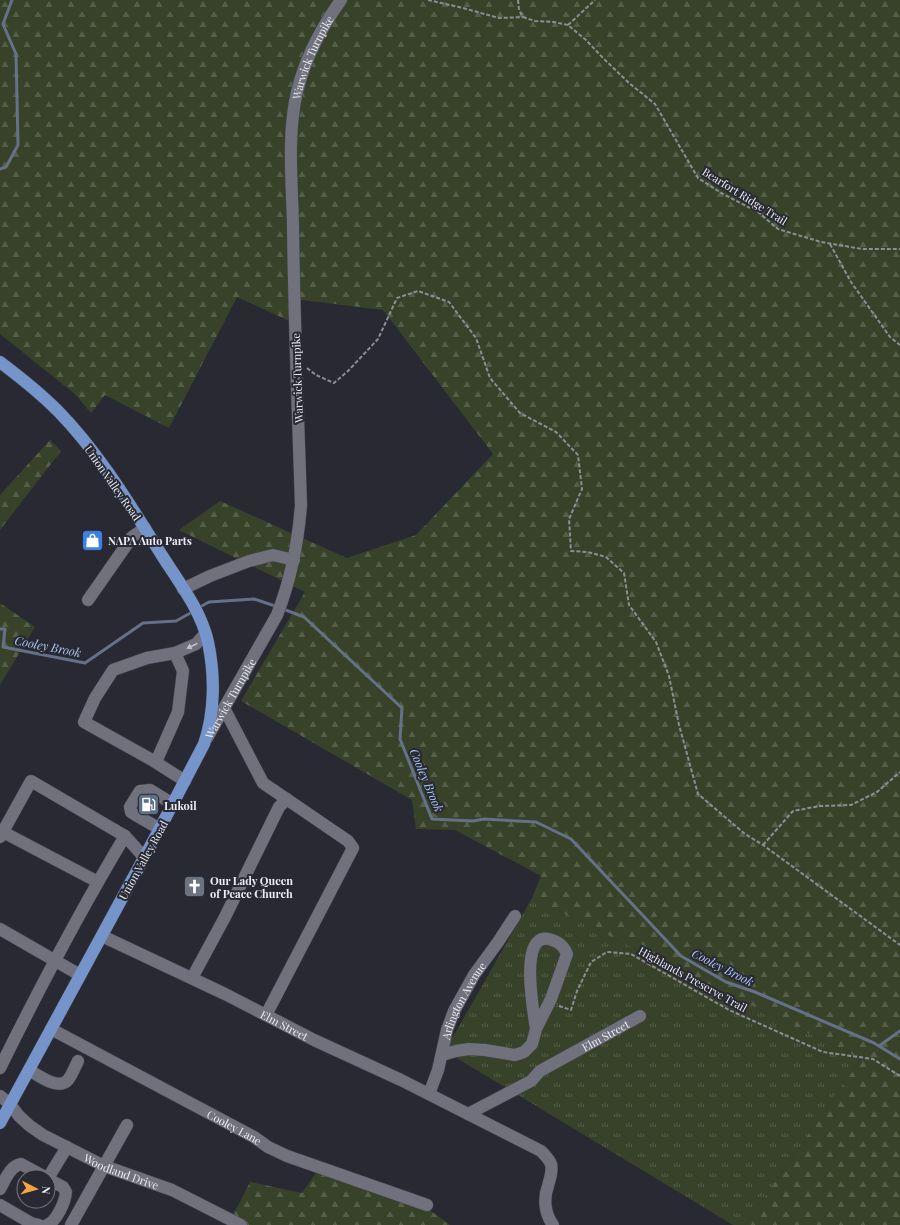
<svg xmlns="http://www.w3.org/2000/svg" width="900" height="1225" font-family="'Playfair Display',serif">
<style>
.grass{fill:url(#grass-tufts)}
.forest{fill:url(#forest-firs)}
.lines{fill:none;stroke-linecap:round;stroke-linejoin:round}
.stream{stroke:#647188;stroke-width:3}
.minor-casing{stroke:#46464f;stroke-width:13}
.major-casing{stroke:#46464f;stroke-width:13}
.path{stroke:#8c8d95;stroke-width:2;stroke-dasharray:4 2;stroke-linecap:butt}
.minor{stroke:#71717d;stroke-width:12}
.major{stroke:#7595ca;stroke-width:12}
.oneway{fill:#c2c2ca}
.labels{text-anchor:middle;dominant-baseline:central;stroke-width:4;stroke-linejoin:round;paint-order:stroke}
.street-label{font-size:11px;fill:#ededf4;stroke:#282933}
.poi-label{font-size:11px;font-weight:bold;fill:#ededf4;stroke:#282933;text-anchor:start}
.water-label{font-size:12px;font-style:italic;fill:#acc8f5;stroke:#282933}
</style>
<defs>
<pattern id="grass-tufts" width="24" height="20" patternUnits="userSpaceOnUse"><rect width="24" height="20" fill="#384229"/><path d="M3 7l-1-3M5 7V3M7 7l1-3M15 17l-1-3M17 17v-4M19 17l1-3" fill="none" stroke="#555e49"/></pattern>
<pattern id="forest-firs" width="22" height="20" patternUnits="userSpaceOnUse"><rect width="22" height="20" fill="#384229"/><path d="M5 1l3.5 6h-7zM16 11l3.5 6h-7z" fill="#555e49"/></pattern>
</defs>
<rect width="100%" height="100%" fill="#282933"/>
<!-- grass -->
<polygon class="grass" points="532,898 861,1059 745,1225 733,1225 445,1051"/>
<!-- forest -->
<g class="forest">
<polygon points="0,0 900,0 900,1225 745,1225 861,1059 532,898 541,876 455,830 416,829 412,800 241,701 305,592 179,530 220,501 347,558 416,535 493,454 383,310 294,299 296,324 237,297 169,428 105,395 91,413 76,395 0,334"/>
<polygon points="50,440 61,451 0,530 0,495"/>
<polygon points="0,603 35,627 0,685"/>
<polygon points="320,1167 427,1208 450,1225 231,1225 227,1222 238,1206 250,1182 302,1193"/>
</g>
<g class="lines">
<!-- stream -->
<g class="stream">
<polyline points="0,169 6,167 18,145 16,54 3,24 12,0"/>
<polyline points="198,608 209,602 254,599 278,607"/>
<polyline points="283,609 304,617 402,708 400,739 432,819 473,821 484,819 536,822 571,839 681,956 726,982 755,992 874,1043 900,1059"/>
<polyline points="0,629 5,629 3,647 85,663 143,623 176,621 194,611"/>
<polyline points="879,1046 900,1031"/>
</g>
<defs>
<g id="minor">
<polyline points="183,589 210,576 249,561 273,555 294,560"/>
<polyline points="88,600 132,537 145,528"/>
<polyline points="224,708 263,783 348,841 353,848 266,1015"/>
<path id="s1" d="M207 738 277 615C291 579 298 544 301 505 298 412 294 318 293 225 292 182 287 134 297 92 305 58 321 28 341 0"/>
<polyline points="156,762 178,712 183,671 175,653"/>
<polyline points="185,781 152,760 84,722 95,698 113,670 147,658 175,653 196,644 205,634"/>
<polyline points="160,829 134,814 131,812 130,807 140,791 150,790 173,804"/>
<polyline points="3,832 98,882"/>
<polyline points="0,837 31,781 125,836 144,857"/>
<polyline points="0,929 80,975"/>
<path id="s2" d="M102 936 225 994 314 1040 401 1080 541 1151C545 1155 549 1159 551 1164 553 1171 550 1178 548 1186 543 1199 545 1214 553 1225"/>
<polyline points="192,978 225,917 279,807 287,799"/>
<path id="s3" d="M51 1029 254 1137 268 1147 287 1156 427 1205"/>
<path d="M442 1055 456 1051 469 1049 485 1050 515 1055 524 1052 532 1044 536 1029 551 999 567 954C564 946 557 941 549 939 518 932 534 1015 536 1029"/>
<path d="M0 1068C39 989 80 911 125 836"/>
<path d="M29 1070C38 1075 58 1091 68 1080 72 1075 75 1067 78 1061"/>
<path id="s4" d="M429 1094 438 1070 447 1030 454 1011 474 975 498 942 515 916"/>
<path id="s5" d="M0 1096 10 1104 19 1116 30 1126 43 1135 104 1166 172 1190 241 1225"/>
<path id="s6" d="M468 1114 531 1081 540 1071 640 1016"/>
<polyline points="48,1178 67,1147"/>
<path d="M0 1189C5 1180 10 1166 21 1164L45 1177"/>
<polyline points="0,1205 31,1223 39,1225"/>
<path d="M47 1225C57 1221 65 1202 66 1192L63 1187 48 1179"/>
<polyline points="71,1225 127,1125"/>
</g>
<path id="major" d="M0 362C20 377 40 393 58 411 99 453 130 505 161 554 178 581 201 610 208 642 215 675 215 712 204 744L158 832 0 1123"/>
</defs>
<!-- minor casing -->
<use href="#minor" class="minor-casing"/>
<!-- major casing -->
<use href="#major" class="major-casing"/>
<!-- path -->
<g class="path">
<polyline points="428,0 463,8 499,18 523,17"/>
<polyline points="518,0 519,10 523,17 535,21 554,22 568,25 586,40 603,58 629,83 655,104 698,178 723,194 758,212 778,229 821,242 862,249 900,249"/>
<polyline points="568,25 595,0"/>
<polyline points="830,244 851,282 890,337 900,345"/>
<polyline points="307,368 316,375 334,383 348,371 378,339 397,298 418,291 449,302 476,338 490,378 520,413 556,432 578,455 582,489 569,519 571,551 588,552 606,557 624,573 629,605 656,642 669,676 679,725 698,794 745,834 763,845 900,945"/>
<polyline points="763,845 793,811 820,806 851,805 877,792 900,772"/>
<polyline points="559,1006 571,1010 577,991 591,962 607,952 631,954 729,1010 823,1052 873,1059 900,1076"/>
</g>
<!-- minor -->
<use href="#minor" class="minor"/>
<!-- major -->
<use href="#major" class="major"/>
</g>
<!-- one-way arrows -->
<defs><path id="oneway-solid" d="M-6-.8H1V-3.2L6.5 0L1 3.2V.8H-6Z"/></defs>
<use class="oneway" href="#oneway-solid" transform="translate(192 646) rotate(154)"/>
<!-- icons -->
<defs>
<symbol id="shop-square" viewBox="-11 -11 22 22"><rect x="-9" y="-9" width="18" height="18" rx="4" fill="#3f7fe0" stroke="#282933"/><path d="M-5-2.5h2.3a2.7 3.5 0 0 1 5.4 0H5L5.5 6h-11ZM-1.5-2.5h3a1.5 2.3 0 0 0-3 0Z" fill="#fff"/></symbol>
<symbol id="fuel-square" viewBox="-11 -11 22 22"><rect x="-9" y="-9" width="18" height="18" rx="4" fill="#5c6f8a" stroke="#282933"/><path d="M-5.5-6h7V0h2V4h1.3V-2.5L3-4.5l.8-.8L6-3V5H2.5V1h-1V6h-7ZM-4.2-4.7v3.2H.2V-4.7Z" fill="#fff"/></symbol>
<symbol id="church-square" viewBox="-11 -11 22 22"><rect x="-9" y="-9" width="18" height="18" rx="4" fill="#6b7280" stroke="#282933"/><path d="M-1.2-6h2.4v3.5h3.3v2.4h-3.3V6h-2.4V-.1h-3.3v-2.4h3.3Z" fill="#fff"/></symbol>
</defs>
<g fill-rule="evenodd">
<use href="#shop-square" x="80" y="528" width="25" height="25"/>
<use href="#fuel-square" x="136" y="792" width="25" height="25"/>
<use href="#church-square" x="182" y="874" width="25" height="25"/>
</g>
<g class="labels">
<!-- street labels -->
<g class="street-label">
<text stroke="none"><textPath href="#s1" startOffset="706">Warwick Turnpike</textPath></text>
<text transform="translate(745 196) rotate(32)">Bearfort Ridge Trail</text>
<text transform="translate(297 378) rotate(-92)">Warwick Turnpike</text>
<text transform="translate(113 483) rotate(55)">Union Valley Road</text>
<text stroke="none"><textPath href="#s1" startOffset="46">Warwick Turnpike</textPath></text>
<text transform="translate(143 860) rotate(-61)">Union Valley Road</text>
<text transform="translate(693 979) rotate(29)">Highlands Preserve Trail</text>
<text stroke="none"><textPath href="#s4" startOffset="100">Arlington Avenue</textPath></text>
<text stroke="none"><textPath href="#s2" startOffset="203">Elm Street</textPath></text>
<text stroke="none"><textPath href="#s6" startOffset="159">Elm Street</textPath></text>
<text stroke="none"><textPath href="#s3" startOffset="208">Cooley Lane</textPath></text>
<text stroke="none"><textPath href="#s5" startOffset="145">Woodland Drive</textPath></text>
</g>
<!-- poi labels -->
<g class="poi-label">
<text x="108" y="540">NAPA Auto Parts</text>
<text x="164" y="805">Lukoil</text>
<text x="210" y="880">Our Lady Queen<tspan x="210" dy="13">of Peace Church</tspan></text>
</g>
<!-- water labels -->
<g class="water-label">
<text transform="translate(48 646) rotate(11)">Cooley Brook</text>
<text transform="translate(427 780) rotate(67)">Cooley Brook</text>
<text transform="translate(723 967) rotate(27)">Cooley Brook</text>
</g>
</g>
<!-- north arrow -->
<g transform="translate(36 1189) rotate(96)"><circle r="19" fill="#282933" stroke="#777780"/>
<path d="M0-3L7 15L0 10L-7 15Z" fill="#f4a443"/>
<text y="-6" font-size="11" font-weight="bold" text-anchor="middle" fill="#ededf4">N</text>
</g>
</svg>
